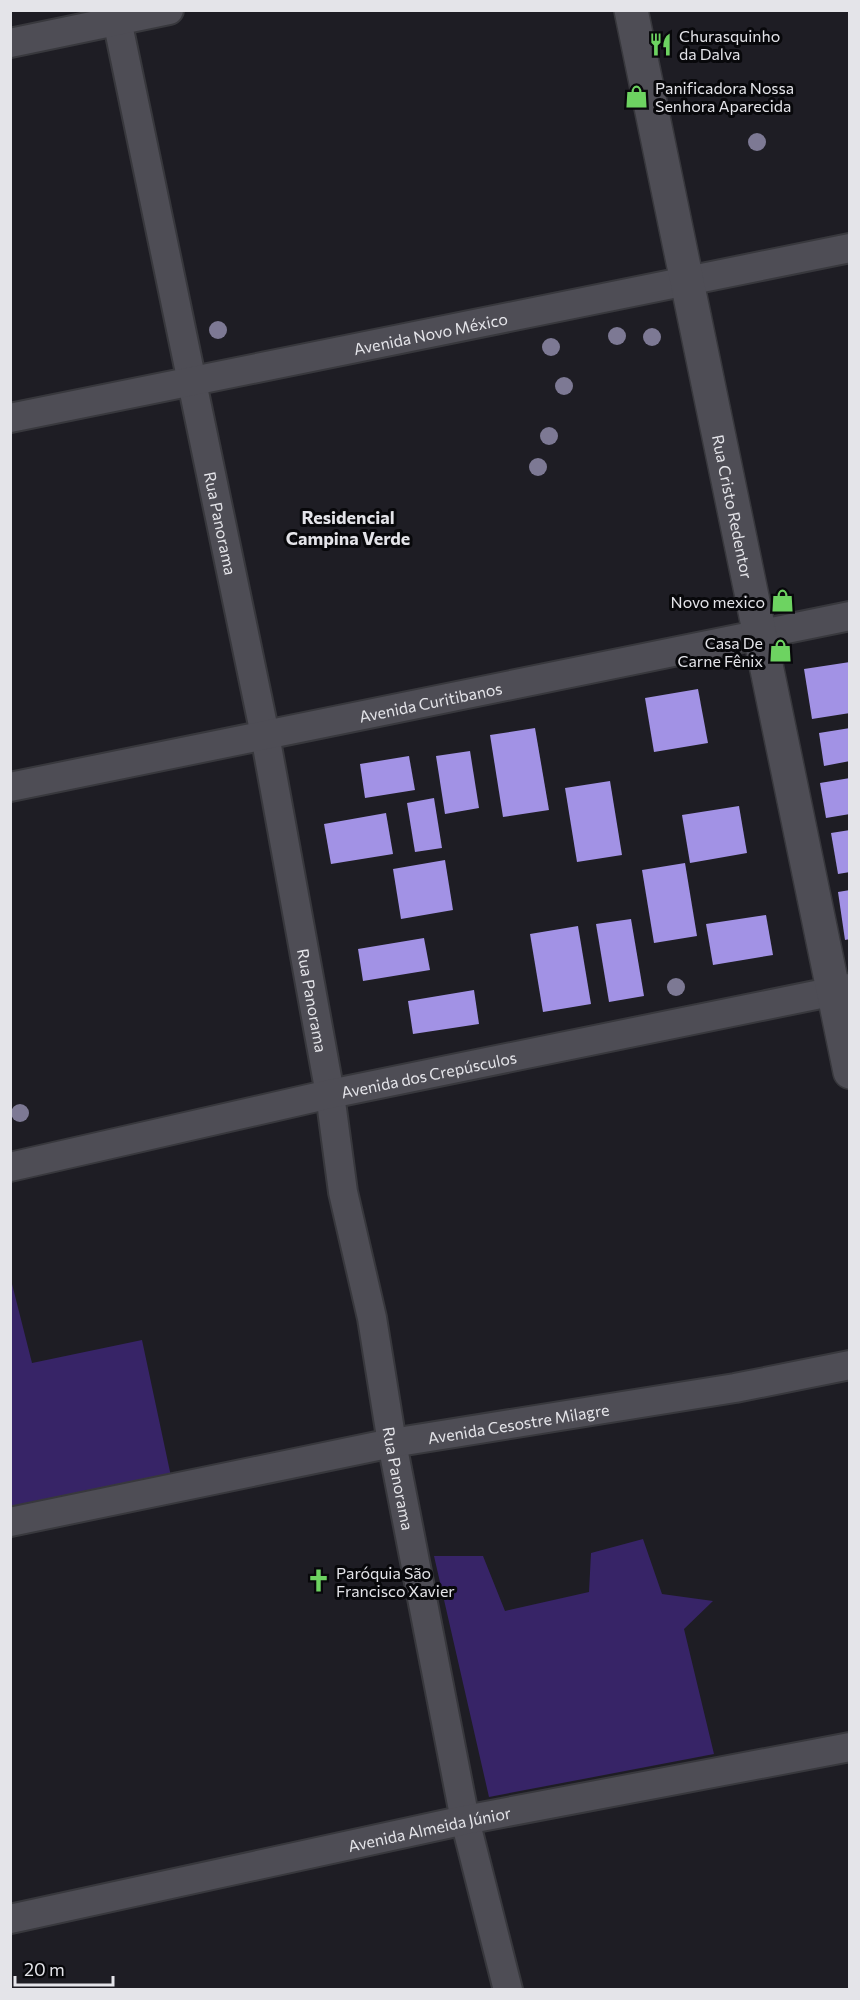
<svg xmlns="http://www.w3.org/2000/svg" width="860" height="2000" font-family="Commissioner,sans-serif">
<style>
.green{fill:#372467}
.building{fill:#a292e5}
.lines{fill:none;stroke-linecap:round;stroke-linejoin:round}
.minor-casing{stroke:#38383d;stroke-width:32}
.tertiary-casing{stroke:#38383d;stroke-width:36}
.minor{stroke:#4e4d55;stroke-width:28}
.tertiary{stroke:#4e4d55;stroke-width:33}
.tree{fill:#7d7994}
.labels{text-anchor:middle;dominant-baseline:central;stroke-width:6;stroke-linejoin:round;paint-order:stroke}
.poi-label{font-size:16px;fill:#e4e4e9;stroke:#08080b;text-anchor:start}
.street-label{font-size:16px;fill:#e4e4e9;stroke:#08080b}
.neighbourhood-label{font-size:18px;font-weight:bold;fill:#e4e4e9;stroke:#08080b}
</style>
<rect width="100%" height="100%" fill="#1e1d24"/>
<!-- green -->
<g class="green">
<polygon points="10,1276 32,1363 142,1340 176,1500 11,1535"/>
<polygon points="643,1539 662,1594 713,1601 684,1629 714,1754 489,1797 434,1556 483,1556 505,1611 589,1592 591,1553"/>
</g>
<!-- building -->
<g class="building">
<polygon points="850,662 850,713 812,719 804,669"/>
<polygon points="698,689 708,743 654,752 645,698"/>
<polygon points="535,728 549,810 503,817 490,735"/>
<polygon points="850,728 850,761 824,766 819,733"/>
<polygon points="470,751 479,808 445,814 436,756"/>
<polygon points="409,756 415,790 365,798 360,764"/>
<polygon points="850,778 850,814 826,818 820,783"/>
<polygon points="610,781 622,855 577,862 565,788"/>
<polygon points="434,798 442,848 415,852 407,803"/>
<polygon points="739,806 747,853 690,863 682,815"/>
<polygon points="386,813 393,854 331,864 324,824"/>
<polygon points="850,830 850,872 838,874 831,833"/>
<polygon points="445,860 453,910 401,919 393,869"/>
<polygon points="685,863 697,936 654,943 642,870"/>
<polygon points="850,890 850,939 845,940 838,892"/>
<polygon points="766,915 773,955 713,965 706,924"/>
<polygon points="631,919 644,996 609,1002 596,924"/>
<polygon points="578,926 591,1004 543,1012 530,934"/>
<polygon points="424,938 430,970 363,981 358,949"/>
<polygon points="474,990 479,1024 413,1034 408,1001"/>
</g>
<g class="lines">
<defs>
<g id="minor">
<path id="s1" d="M115 10 265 735 330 1094 343 1192 372 1318 392 1443 465 1820 508 1990"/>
<polyline points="10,43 169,10"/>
<path id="s2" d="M10 418 850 248"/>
<path id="s3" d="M10 787 850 616"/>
<path id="s4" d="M10 1167 330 1094 850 988"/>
<path id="s5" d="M10 1522 392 1443 735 1388 850 1365"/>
<path id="s6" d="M10 1919 465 1820 850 1747"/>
</g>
<g id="tertiary">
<path id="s7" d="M631 10 850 1072"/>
</g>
</defs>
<!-- minor casing -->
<use href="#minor" class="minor-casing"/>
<!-- tertiary casing -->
<use href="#tertiary" class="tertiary-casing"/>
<!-- minor -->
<use href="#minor" class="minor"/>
<!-- tertiary -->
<use href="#tertiary" class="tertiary"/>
</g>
<!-- trees -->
<g class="tree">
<circle cx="757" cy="142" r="9"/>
<circle cx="218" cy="330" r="9"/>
<circle cx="617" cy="336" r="9"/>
<circle cx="652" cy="337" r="9"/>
<circle cx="551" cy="347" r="9"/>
<circle cx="564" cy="386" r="9"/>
<circle cx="549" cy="436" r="9"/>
<circle cx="538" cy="467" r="9"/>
<circle cx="676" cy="987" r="9"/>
<circle cx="20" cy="1113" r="9"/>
</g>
<!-- icons -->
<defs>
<symbol id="restaurant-bare" viewBox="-9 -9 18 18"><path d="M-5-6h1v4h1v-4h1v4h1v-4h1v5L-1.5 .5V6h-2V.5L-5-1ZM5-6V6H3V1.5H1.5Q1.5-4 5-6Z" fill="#6dd361" stroke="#08080b" stroke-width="2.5" paint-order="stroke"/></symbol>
<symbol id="shop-bare" viewBox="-9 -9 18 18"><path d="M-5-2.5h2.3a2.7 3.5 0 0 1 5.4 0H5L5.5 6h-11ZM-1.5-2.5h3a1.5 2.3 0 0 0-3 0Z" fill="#6dd361" stroke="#08080b" stroke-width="2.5" paint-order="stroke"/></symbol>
<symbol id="church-bare" viewBox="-9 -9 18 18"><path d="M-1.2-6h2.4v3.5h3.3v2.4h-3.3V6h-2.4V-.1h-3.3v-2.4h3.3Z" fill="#6dd361" stroke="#08080b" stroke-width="2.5" paint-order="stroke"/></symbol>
</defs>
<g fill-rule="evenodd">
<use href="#restaurant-bare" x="644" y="28" width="33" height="33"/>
<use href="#shop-bare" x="620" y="80" width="33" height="33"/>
<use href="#shop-bare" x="766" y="584" width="33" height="33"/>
<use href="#shop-bare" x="764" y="634" width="33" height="33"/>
<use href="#church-bare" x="302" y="1564" width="33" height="33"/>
</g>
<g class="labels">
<!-- poi labels -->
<g class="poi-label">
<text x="679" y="35">Churasquinho<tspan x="679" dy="18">da Dalva</tspan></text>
<text x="655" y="87">Panificadora Nossa<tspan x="655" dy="18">Senhora Aparecida</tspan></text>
<text x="765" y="601" text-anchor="end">Novo mexico</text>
<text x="763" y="642" text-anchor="end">Casa De<tspan x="763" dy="18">Carne Fênix</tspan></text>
<text x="336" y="1572">Paróquia São<tspan x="336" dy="18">Francisco Xavier</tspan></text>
</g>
<!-- street labels -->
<g class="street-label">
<text stroke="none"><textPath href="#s2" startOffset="429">Avenida Novo México</textPath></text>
<text stroke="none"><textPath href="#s7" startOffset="507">Rua Cristo Redentor</textPath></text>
<text stroke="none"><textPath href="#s1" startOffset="524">Rua Panorama</textPath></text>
<text stroke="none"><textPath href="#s3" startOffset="429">Avenida Curitibanos</textPath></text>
<text stroke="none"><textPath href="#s1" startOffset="1010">Rua Panorama</textPath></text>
<text stroke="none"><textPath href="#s4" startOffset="429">Avenida dos Crepúsculos</textPath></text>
<text stroke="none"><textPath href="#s5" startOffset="518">Avenida Cesostre Milagre</textPath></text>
<text stroke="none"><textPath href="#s1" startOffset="1496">Rua Panorama</textPath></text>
<text stroke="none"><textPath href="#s6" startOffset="429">Avenida Almeida Júnior</textPath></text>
</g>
<!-- neighbourhood labels -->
<g class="neighbourhood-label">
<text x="348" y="517">Residencial<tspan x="348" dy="21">Campina Verde</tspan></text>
</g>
</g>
<!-- border -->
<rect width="860" height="2000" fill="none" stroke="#e4e4e9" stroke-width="24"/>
<!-- scale -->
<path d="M15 1976v9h98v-9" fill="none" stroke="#e4e4e9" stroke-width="3"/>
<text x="24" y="1976" font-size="18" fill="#e4e4e9" stroke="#08080b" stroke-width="4.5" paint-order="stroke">20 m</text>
</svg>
